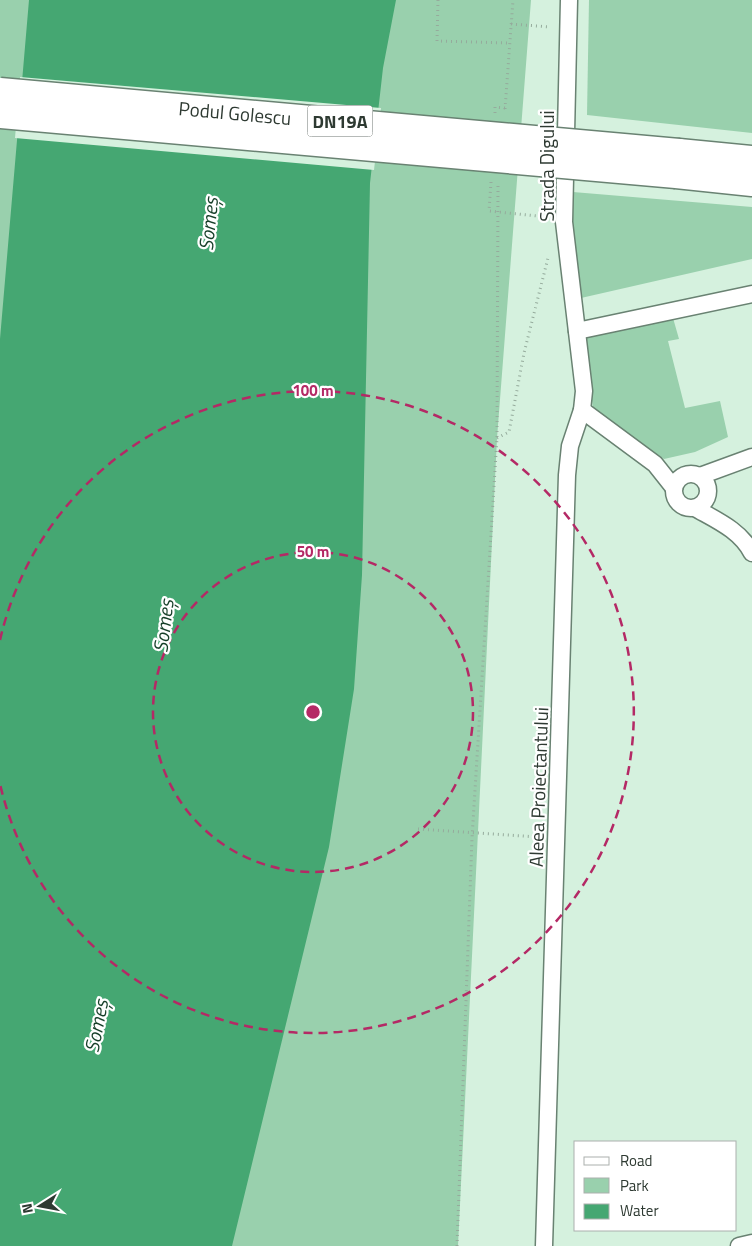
<svg xmlns="http://www.w3.org/2000/svg" width="752" height="1246" font-family="'Titillium Web',sans-serif">
<style>
.green{fill:#99d0ad}
.water{fill:#45a772}
.pier{fill:#d5f1de}
.lines{fill:none;stroke-linecap:round;stroke-linejoin:round}
.street-casing{stroke:#698272;stroke-width:19}
.primary-casing{stroke:#698272;stroke-width:29}
.path{stroke:#95ab9c;stroke-width:3;stroke-dasharray:1 4;stroke-linecap:butt}
.street{stroke:#fff;stroke-width:16}
.primary{stroke:#fff;stroke-width:26}
.primary-bridge-casing{stroke:#698272;stroke-width:29;stroke-linecap:butt}
.primary-bridge{stroke:#fff;stroke-width:26}
.ring{fill:none;stroke:#b42965;stroke-width:2.5;stroke-dasharray:9 6}
.labels{text-anchor:middle;dominant-baseline:central;stroke-width:4.5;stroke-linejoin:round;paint-order:stroke}
.shield{fill:#fff;stroke:#6d7570;stroke-width:1}
.shield-label{font-size:18px;font-weight:bold;fill:#2e3a32}
.street-label{font-size:19px;fill:#2e3a32;stroke:#fff}
.water-label{font-size:20px;font-style:italic;fill:#163f29;stroke:#fff}
.centre{fill:#b42965;stroke:#fff;stroke-width:2.5}
.ring-label{font-size:15px;text-anchor:middle;font-weight:bold;fill:#b42965;stroke:#fff;stroke-width:4.5;stroke-linejoin:round;paint-order:stroke}
</style>
<rect width="100%" height="100%" fill="#d5f1de"/>
<!-- green -->
<g class="green">
<polygon points="0,0 531,0 497,438 458,1246 0,1246"/>
<polygon points="589,0 752,0 752,133 587,115"/>
<polygon points="573,192 752,207 752,259 581,298 572,222"/>
<polygon points="671,311 679,339 668,341 685,408 720,401 728,437 695,452 664,459 593,409 584,330"/>
</g>
<!-- water -->
<polygon class="water" points="29,0 396,0 383,68 370,183 362,575 354,689 329,847 232,1246 0,1246 0,339"/>
<!-- pier -->
<polygon class="pier" points="20,77 381,108 374,170 15,138"/>
<g class="lines">
<defs>
<g id="street">
<polyline points="577,331 752,294"/>
<polyline points="582,410 655,464 674,488"/>
<circle cx="691" cy="491" r="17"/>
<polyline points="700,476 752,457"/>
<path d="M695 508C716 520 740 530 752 553"/>
<polyline points="544,1246 567,475 570,446 582,410 584,391 564,222 569,0"/>
<polyline points="739,1246 752,1243"/>
</g>
<g id="primary">
<polyline points="679,152 752,159"/>
<polyline points="676,175 752,183"/>
</g>
</defs>
<!-- street casing -->
<use href="#street" class="street-casing"/>
<!-- primary casing -->
<use href="#primary" class="primary-casing"/>
<!-- path -->
<g class="path">
<polyline points="438,0 437,41 509,43"/>
<polyline points="511,24 550,27"/>
<polyline points="505,109 513,0"/>
<polyline points="495,113 495,107 505,108"/>
<polyline points="491,182 489,211 537,216 545,219"/>
<polyline points="497,438 509,432 524,353 548,258"/>
<polyline points="418,829 538,837"/>
<polyline points="457,1246 472,838 497,438 498,183"/>
</g>
<!-- street -->
<use href="#street" class="street"/>
<!-- primary -->
<use href="#primary" class="primary"/>
<defs>
<g id="primary-bridge">
<path id="s1" d="M0 91 679 152"/>
<polyline points="0,115 676,175"/>
</g>
</defs>
<!-- primary-bridge casing -->
<use href="#primary-bridge" class="primary-bridge-casing"/>
<!-- primary-bridge -->
<use href="#primary-bridge" class="primary-bridge"/>
</g>
<!-- distance rings -->
<g class="ring">
<circle cx="313" cy="712" r="160"/>
<path d="M0 640A321 321 0 1 1 0 784"/>
</g>
<g class="labels">
<!-- shield labels -->
<rect class="shield" x="307.5" y="105.5" width="65" height="31" rx="4"/>
<g class="shield-label">
<text x="340" y="121">DN19A</text>
</g>
<!-- street labels -->
<g class="street-label">
<text stroke="none"><textPath href="#s1" startOffset="236">Podul Golescu</textPath></text>
<text transform="translate(546 166) rotate(-90)">Strada Digului</text>
<text transform="translate(538 787) rotate(-88)">Aleea Proiectantului</text>
</g>
<!-- water labels -->
<g class="water-label">
<text transform="translate(208 224) rotate(-84)">Someș</text>
<text transform="translate(163 626) rotate(-83)">Someș</text>
<text transform="translate(96 1026) rotate(-79)">Someș</text>
</g>
</g>
<circle cx="313" cy="712" r="8" class="centre"/>
<g class="ring-label">
<text x="313" y="396">100 m</text>
<text x="313" y="557">50 m</text>
</g>
<!-- legend -->
<rect x="574" y="1141" width="162" height="90" fill="#ffffff" stroke="#abb0ad"/>
<rect x="584" y="1157" width="25" height="8" fill="#ffffff" stroke="#abb0ad"/>
<text x="620" y="1166" font-size="15" fill="#2e3a32">Road</text>
<rect x="584" y="1178" width="25" height="15" fill="#99d0ad" stroke="#abb0ad"/>
<text x="620" y="1191" font-size="15" fill="#2e3a32">Park</text>
<rect x="584" y="1204" width="25" height="15" fill="#45a772" stroke="#abb0ad"/>
<text x="620" y="1216" font-size="15" fill="#2e3a32">Water</text>
<!-- north arrow -->
<g transform="translate(40 1206) rotate(259)" stroke="#ffffff" stroke-width="4" paint-order="stroke">
<path d="M0-4L9 19L0 12L-9 19Z" fill="#2e3a32"/>
<text y="-8" font-size="14" font-weight="bold" text-anchor="middle" fill="#2e3a32">N</text>
</g>
</svg>
